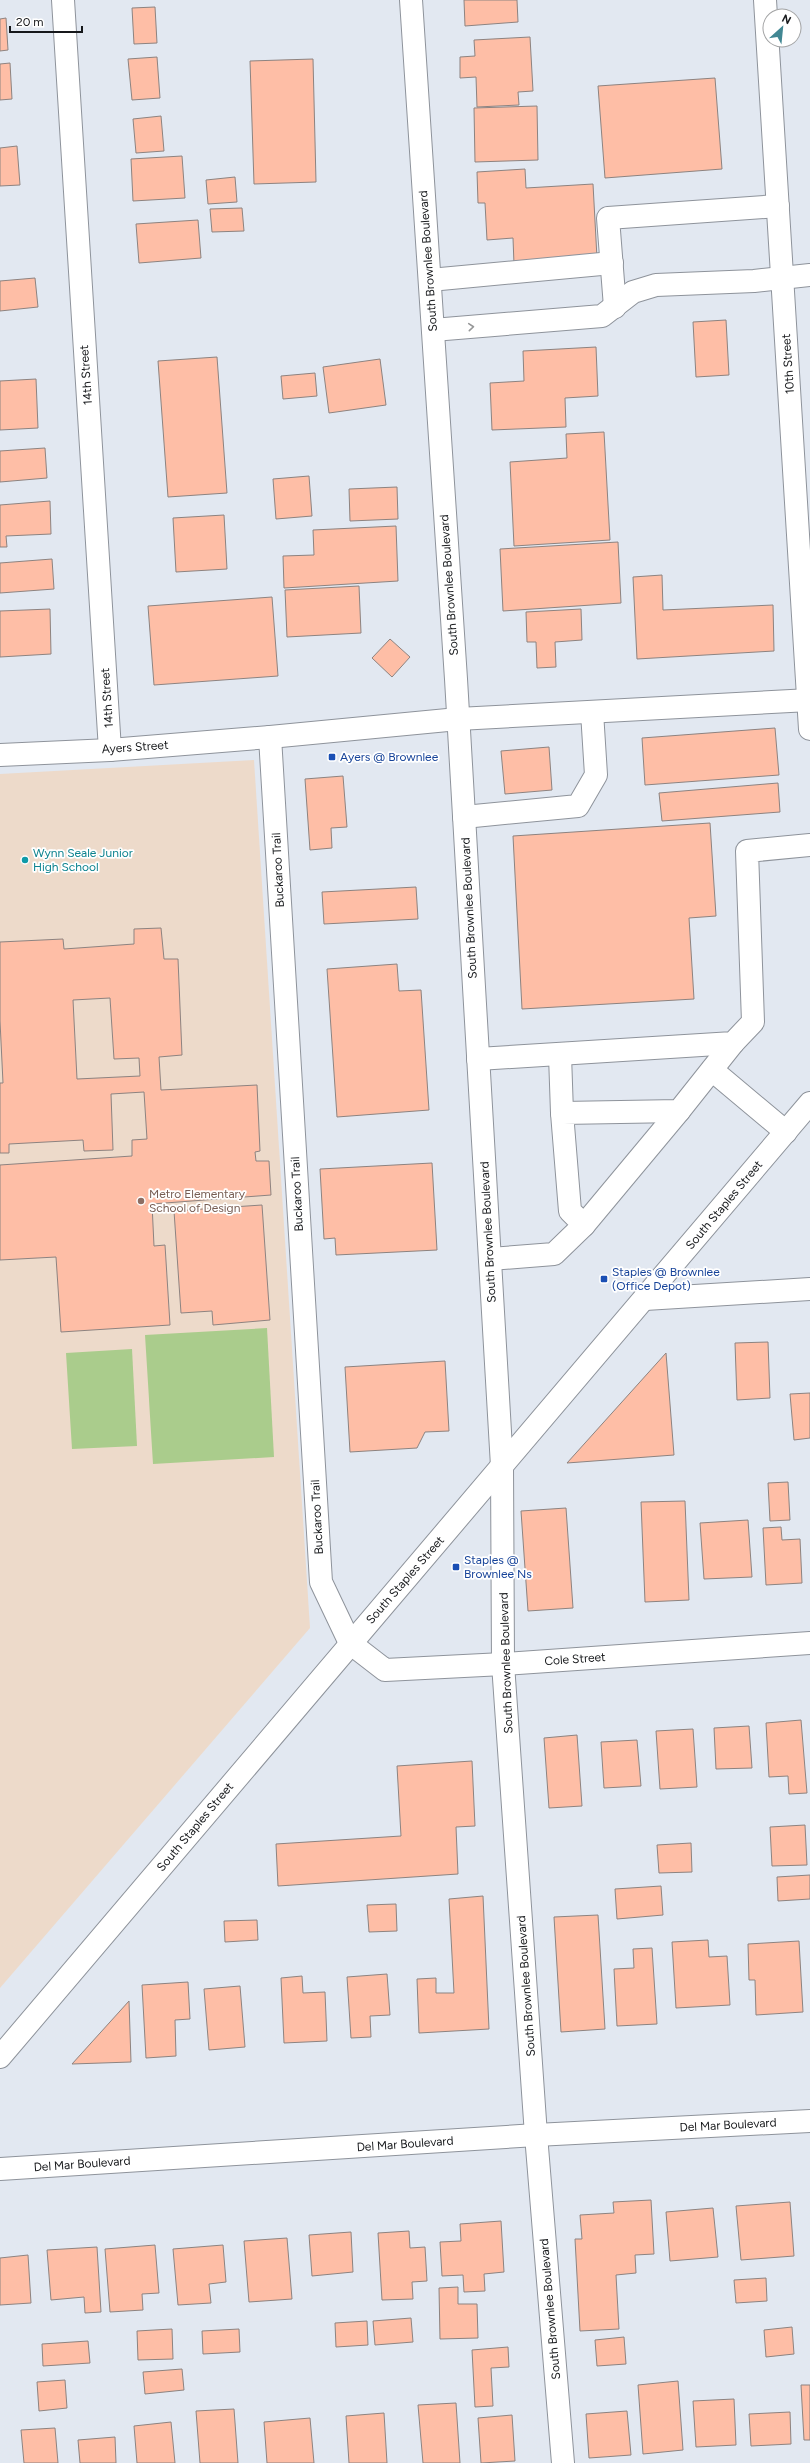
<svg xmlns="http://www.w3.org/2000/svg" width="810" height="2463" font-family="Figtree,sans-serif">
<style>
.education{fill:#eddaca}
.green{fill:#aacc8c}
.building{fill:#febea6;stroke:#8d8380;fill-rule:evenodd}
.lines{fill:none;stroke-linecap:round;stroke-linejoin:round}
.minor-casing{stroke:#8e939b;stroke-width:24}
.major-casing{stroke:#8e939b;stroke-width:24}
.minor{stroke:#fff;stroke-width:22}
.major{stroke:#fff;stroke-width:22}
.oneway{stroke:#969798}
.transit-dot{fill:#1a4fb4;stroke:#fff;stroke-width:1.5}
.culture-dot{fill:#0f9aa8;stroke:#fff;stroke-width:1.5}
.education-dot{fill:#8d6e63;stroke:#fff;stroke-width:1.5}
.labels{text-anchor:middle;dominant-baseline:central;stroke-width:3.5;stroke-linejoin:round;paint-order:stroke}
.street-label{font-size:12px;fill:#16181b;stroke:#fff}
.transit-label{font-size:12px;fill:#164399;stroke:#fff;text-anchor:start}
.culture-label{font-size:12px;fill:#0d838f;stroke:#fff;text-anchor:start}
.education-label{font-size:12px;fill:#785e54;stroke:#fff;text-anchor:start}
</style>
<rect width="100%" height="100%" fill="#e2e8f1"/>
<!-- education -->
<polygon class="education" points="254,760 310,1628 0,1988 0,774"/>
<!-- green -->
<g class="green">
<polygon points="267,1328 274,1457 153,1464 145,1335"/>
<polygon points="132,1349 137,1446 72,1449 66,1353"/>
</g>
<!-- building -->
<g class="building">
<polygon points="464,0 517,0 518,22 465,26"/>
<polygon points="155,7 157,43 134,44 132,8"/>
<polygon points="6,18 8,50 0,51 0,19"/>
<polygon points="530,37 533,91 518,92 519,105 477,107 476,77 460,78 460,57 475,56 474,40"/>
<polygon points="157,57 160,98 132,100 128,59"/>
<polygon points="313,59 316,182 254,184 250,61"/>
<polygon points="10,63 12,99 0,100 0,64"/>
<polygon points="715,78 722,169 605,178 598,86"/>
<polygon points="537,106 538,160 475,162 474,108"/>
<polygon points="161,116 164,151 136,153 133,119"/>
<polygon points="17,146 20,185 0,186 0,148"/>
<polygon points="182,156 185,198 133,201 131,159"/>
<polygon points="525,169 526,188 593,184 597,258 514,264 513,238 487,240 485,203 478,203 477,172"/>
<polygon points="235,177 237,202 208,204 206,180"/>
<polygon points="242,208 244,231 212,232 210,209"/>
<polygon points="198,220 201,258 139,263 136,224"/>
<polygon points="35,278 38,307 0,311 0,281"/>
<polygon points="726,320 729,375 696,377 693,322"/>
<polygon points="596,347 598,396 565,398 566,427 492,430 490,383 524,381 523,351"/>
<polygon points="217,357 227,493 168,497 158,361"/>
<polygon points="380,359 386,405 329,413 323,367"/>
<polygon points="315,373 317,396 283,399 281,376"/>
<polygon points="36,379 38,428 0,430 0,381"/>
<polygon points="604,432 610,540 514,546 510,462 567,458 566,434"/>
<polygon points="45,448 47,478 0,482 0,451"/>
<polygon points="309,476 312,516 276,519 273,479"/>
<polygon points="397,487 398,519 350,521 349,489"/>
<polygon points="50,501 51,534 6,536 7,547 0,547 0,505"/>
<polygon points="224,515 227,569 176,572 173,518"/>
<polygon points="396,526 398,581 284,588 283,556 314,555 313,530"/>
<polygon points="618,542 621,603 503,611 500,549"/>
<polygon points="52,559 54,589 0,593 0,563"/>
<polygon points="662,575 663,610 773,605 774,651 637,659 633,577"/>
<polygon points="359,586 361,633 287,637 285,590"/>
<polygon points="272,597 278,676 154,685 148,606"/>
<polygon points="50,609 51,654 0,657 0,611"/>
<polygon points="581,609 582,640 555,642 556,667 537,668 536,642 527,642 526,612"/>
<polygon points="390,639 410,657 392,677 372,658"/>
<polygon points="775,728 779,775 645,785 642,738"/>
<polygon points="549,747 552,790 505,794 501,751"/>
<polygon points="343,776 347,827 331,828 332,848 310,850 305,779"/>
<polygon points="778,783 780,812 662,821 659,793"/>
<polygon points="710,823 716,916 689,918 694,999 522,1009 513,836"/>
<polygon points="416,887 418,919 324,924 322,892"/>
<path d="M161 928 164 959H178L182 1055 159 1057 161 1090 257 1085 260 1151 255 1152 256 1161H269L271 1195 152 1204 154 1246 165 1245 170 1325 61 1332 56 1257 0 1260V1165L132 1156V1140L147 1139 144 1092 111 1094 113 1150 84 1151 83 1140 9 1144V1153H0V1083H3L0 1021V942L63 939 64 949 134 944V929ZM110 998 114 1059 139 1058 140 1076 77 1079 73 1000Z"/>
<polygon points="397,964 399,991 421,990 429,1110 337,1117 327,969"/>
<polygon points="432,1163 437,1250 336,1255 335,1238 324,1239 320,1169"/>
<polygon points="262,1205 270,1320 213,1325 212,1311 181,1313 174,1211"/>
<polygon points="768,1342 770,1398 737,1400 735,1343"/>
<polygon points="666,1353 674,1455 567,1463"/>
<polygon points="445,1361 449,1431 425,1432 417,1448 350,1452 345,1367"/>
<polygon points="810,1393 810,1438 794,1440 790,1394"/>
<polygon points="788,1482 790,1520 770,1521 768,1483"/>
<polygon points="685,1501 689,1600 645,1602 641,1502"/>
<polygon points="566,1508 573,1608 528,1611 521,1511"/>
<polygon points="748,1520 752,1577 704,1579 700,1523"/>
<polygon points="781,1527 782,1540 800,1539 802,1583 766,1585 763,1528"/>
<polygon points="801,1720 807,1793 789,1794 788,1776 769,1777 766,1723"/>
<polygon points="749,1726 752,1768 716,1769 714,1728"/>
<polygon points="693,1729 697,1787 660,1789 656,1731"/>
<polygon points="577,1735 582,1806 549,1808 544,1738"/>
<polygon points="637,1740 641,1786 604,1788 601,1742"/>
<polygon points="472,1761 475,1826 456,1827 458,1874 278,1886 276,1844 401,1836 397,1766"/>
<polygon points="805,1825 807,1865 772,1866 770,1827"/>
<polygon points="691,1843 692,1872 659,1873 657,1845"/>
<polygon points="810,1875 810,1899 778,1901 777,1877"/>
<polygon points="661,1886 663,1915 617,1919 615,1889"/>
<polygon points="483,1896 489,2029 419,2033 417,1979 436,1978 436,1993 454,1993 449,1899"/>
<polygon points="396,1904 397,1931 369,1932 367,1905"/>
<polygon points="598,1915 605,2029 561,2032 554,1917"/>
<polygon points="257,1920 258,1940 225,1942 224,1921"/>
<polygon points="708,1940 709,1957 727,1956 730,2005 676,2008 672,1942"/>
<polygon points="799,1941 803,2012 756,2015 755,1980 749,1980 748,1944"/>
<polygon points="652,1948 657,2024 617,2026 614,1969 634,1968 633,1949"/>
<polygon points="387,1974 390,2015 370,2016 371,2037 351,2038 347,1977"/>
<polygon points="302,1976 303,1993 325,1992 327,2041 284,2043 281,1978"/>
<polygon points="188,1982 190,2019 175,2020 176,2056 146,2058 142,1985"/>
<polygon points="240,1986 245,2047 209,2050 204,1989"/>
<polygon points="129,2001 131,2062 72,2064"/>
<polygon points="651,2200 654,2254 635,2255 636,2273 616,2275 619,2329 580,2331 575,2239 582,2239 580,2215 614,2213 613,2202"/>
<polygon points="790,2202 794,2256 741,2260 736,2206"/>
<polygon points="713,2208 718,2257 670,2261 666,2212"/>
<polygon points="501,2221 504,2272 484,2274 485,2291 464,2292 463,2275 442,2276 440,2242 461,2241 460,2224"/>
<polygon points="409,2231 410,2248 425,2247 427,2281 412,2282 413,2299 382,2300 378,2233"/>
<polygon points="351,2232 353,2272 312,2276 309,2235"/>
<polygon points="287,2238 292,2299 249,2302 244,2241"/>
<polygon points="155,2245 159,2293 142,2294 143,2310 110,2312 105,2249"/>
<polygon points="223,2245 226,2282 209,2284 211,2303 178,2305 173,2249"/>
<polygon points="97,2247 101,2312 85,2313 84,2297 51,2300 47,2250"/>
<polygon points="28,2255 31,2303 0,2305 0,2258"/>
<polygon points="766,2278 767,2301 736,2303 734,2280"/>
<polygon points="458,2287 458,2304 477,2304 478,2338 440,2339 439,2288"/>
<polygon points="411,2318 413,2342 375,2345 373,2321"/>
<polygon points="367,2321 368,2345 336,2347 335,2323"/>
<polygon points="792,2327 794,2354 766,2357 764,2330"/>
<polygon points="172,2329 173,2359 138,2360 137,2331"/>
<polygon points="239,2329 240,2352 203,2354 202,2331"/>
<polygon points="624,2337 626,2364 597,2366 595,2340"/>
<polygon points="88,2341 90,2363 43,2366 42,2344"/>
<polygon points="508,2347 509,2367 491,2368 493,2406 475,2407 472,2350"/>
<polygon points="182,2369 184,2390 145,2394 143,2372"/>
<polygon points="65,2380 67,2408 39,2411 37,2382"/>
<polygon points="678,2381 683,2450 643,2454 638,2385"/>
<polygon points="801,2385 810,2385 810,2440 804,2440"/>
<polygon points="734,2399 736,2445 696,2447 693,2401"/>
<polygon points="456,2403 460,2463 423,2463 418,2405"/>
<polygon points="234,2409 238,2463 200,2463 196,2411"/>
<polygon points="627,2411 631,2455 589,2458 586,2414"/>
<polygon points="790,2412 791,2444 751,2446 749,2414"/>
<polygon points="384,2413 387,2463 349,2463 346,2416"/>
<polygon points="512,2415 515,2461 481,2463 478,2418"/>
<polygon points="310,2418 314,2463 267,2463 264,2422"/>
<polygon points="171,2422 175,2463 137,2463 134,2426"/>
<polygon points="55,2428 58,2463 24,2463 21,2430"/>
<polygon points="115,2437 116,2463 80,2463 78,2440"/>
</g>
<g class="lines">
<defs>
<g id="minor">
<polyline points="63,0 110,750"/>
<polyline points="765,0 810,729"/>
<polyline points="430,280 612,263"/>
<polyline points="615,307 608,218 778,206"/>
<polyline points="433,330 602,316 633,292 656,285 754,281 810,275"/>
<polyline points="270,737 321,1582 350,1643 385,1670 503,1664 810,1643"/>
<polyline points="464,817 578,806 596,775 592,712"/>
<polyline points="560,1055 562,1113"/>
<polyline points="478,1059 733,1043 753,1022 747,851 810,845"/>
<polyline points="712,1070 786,1132"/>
<polyline points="584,1225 679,1111"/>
<polyline points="490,1259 554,1254 584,1225 570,1211 562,1113 679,1111 733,1043"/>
<polyline points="645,1299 810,1289"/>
<polyline points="502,1466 503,1664 536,2135 563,2463"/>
<polyline points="0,2169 536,2135 810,2121"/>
</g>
<g id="major">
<polyline points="411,0 456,679 502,1466"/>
<polyline points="0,755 110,750 270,737 458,719 810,700"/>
<polyline points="0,2057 810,1103"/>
</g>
</defs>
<!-- minor casing -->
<use href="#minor" class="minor-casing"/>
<!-- major casing -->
<use href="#major" class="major-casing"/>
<!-- minor -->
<use href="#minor" class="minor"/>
<!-- major -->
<use href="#major" class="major"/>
</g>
<!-- one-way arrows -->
<defs><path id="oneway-chevron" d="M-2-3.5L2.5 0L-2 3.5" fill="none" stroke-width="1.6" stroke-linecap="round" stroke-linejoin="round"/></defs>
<use class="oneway" href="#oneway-chevron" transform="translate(471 327) rotate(-5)"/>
<!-- markers -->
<g class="transit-dot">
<rect x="328" y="753" width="8" height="8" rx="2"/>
<rect x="600" y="1275" width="8" height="8" rx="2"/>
<rect x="452" y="1563" width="8" height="8" rx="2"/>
</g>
<circle class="culture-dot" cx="25" cy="860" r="4"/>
<circle class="education-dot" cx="141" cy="1201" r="4"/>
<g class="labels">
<!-- street labels -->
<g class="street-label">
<text transform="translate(428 261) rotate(-94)">South Brownlee Boulevard</text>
<text transform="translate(788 364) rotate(-94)">10th Street</text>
<text transform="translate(86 375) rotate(-94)">14th Street</text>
<text transform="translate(449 585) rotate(-94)">South Brownlee Boulevard</text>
<text transform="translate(107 698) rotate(-94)">14th Street</text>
<text transform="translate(135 747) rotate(-4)">Ayers Street</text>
<text transform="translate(278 870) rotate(-93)">Buckaroo Trail</text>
<text transform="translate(469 908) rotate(-93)">South Brownlee Boulevard</text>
<text transform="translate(297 1194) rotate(-93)">Buckaroo Trail</text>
<text transform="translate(724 1205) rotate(-50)">South Staples Street</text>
<text transform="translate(488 1232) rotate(-93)">South Brownlee Boulevard</text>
<text transform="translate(317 1517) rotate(-93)">Buckaroo Trail</text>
<text transform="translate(405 1580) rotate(-49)">South Staples Street</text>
<text transform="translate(575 1659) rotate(-4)">Cole Street</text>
<text transform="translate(506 1663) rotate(-92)">South Brownlee Boulevard</text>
<text transform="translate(195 1827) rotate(-50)">South Staples Street</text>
<text transform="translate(526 1986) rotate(-94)">South Brownlee Boulevard</text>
<text transform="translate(728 2125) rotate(-3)">Del Mar Boulevard</text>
<text transform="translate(405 2144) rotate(-4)">Del Mar Boulevard</text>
<text transform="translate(82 2164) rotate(-4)">Del Mar Boulevard</text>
<text transform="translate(550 2309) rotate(-95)">South Brownlee Boulevard</text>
</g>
<!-- transit labels -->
<g class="transit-label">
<text x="340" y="757">Ayers @ Brownlee</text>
<text x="612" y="1272">Staples @ Brownlee<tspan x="612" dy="14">(Office Depot)</tspan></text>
<text x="464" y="1560">Staples @<tspan x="464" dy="14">Brownlee Ns</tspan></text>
</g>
<!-- culture labels -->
<g class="culture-label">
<text x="33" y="853">Wynn Seale Junior<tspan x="33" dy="14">High School</tspan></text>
</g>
<!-- education labels -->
<g class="education-label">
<text x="149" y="1194">Metro Elementary<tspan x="149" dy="14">School of Design</tspan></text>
</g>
</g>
<!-- north arrow -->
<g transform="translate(782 28) rotate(27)"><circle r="19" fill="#ffffff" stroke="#a2a3a4"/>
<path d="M0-3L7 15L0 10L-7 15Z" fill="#418793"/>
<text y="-6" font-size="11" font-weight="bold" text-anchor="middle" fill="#16181b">N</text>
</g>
<!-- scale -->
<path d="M10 26v6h72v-6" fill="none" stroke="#16181b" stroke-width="2"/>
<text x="16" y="26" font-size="12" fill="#16181b" stroke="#ffffff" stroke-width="3" paint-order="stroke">20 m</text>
</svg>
